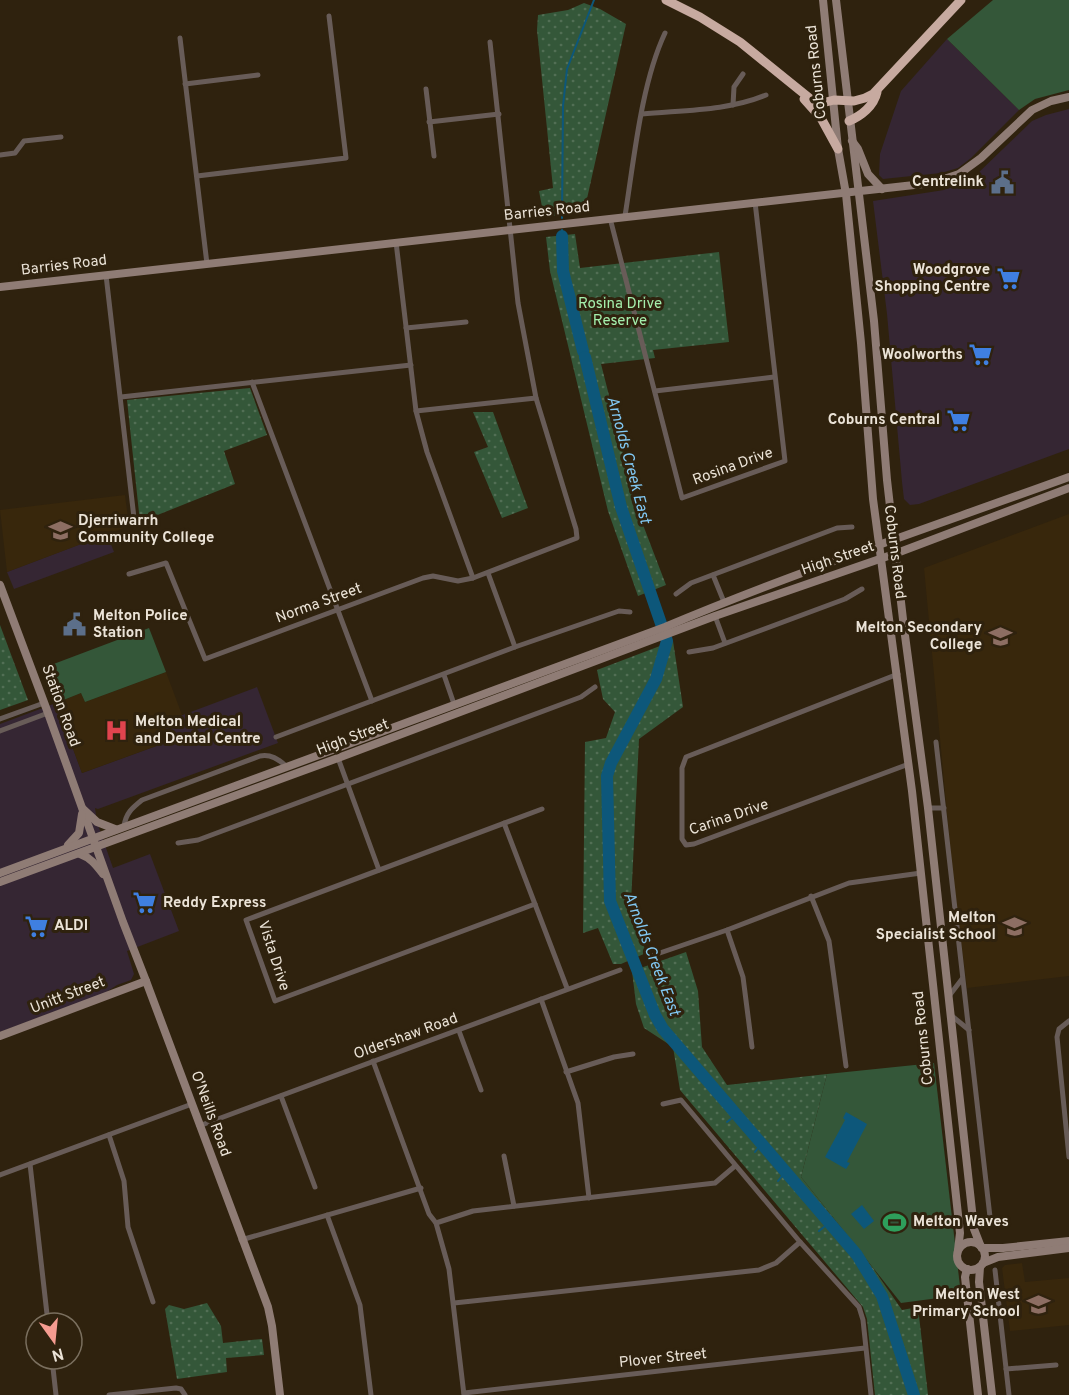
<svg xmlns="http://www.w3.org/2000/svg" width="1069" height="1395" font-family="Overpass,sans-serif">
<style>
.commercial{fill:#352633}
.built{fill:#38270c}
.grass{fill:#345739}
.park{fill:url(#park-dots)}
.water{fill:#0d577a}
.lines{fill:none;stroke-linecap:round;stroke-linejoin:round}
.stream{stroke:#0d577a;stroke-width:2}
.river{stroke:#0d577a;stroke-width:12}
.street{stroke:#685c58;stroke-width:5}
.secondary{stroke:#8f7c75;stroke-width:8}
.highway{stroke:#c7aaa0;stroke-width:9}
.labels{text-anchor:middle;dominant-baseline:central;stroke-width:6;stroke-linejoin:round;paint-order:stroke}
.street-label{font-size:15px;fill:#ebe3d7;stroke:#2f220e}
.poi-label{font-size:15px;font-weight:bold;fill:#ebe3d7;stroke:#2f220e;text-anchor:end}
.park-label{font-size:15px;fill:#a4efac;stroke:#2f220e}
.water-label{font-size:16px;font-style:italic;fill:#81c8f3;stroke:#2f220e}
</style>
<defs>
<pattern id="park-dots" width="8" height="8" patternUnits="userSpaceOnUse" patternTransform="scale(1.5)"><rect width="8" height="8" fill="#345739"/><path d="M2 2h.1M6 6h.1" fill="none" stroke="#526f55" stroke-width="1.8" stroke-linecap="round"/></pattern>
</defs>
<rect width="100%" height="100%" fill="#2f220e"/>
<!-- commercial -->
<g class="commercial">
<polygon points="947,39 1019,110 971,158 958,168 941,173 883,179 879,175 880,154 901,91"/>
<polygon points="1069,109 1069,449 919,504 910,505 904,499 902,482 887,314 873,201 944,190 975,176 1032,121 1046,115"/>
<polygon points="107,534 114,552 14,589 7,572"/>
<polygon points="257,687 278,743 98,809 95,808 97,822 113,868 150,854 179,931 127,951 134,974 131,980 117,985 105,993 0,1032 0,724 56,703 82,773 170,741 164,722"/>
</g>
<!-- built -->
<g class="built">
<polygon points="125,495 129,526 7,572 0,510"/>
<polygon points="1069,514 1069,976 967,988 953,877 924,568"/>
<polygon points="166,672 182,715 164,722 170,741 82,773 56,703 81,693 85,702"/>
<polygon points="1022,1263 1025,1282 1069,1278 1069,1325 1010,1331 1002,1268 1005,1265"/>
</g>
<!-- grass -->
<g class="grass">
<polygon points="993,0 1069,0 1069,90 1035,99 1019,110 947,39"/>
<polygon points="149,628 166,672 85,702 81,693 56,703 43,668"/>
<polygon points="934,1063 961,1295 901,1303 801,1177 827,1074"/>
</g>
<!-- park -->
<g class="park">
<polygon points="584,3 600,9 626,24 584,212 544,217 539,191 553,188 537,30 538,15 568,10"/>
<polygon points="575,234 580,268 719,252 729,342 653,350 655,358 601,364 640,517 666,585 638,596 608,511 550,271 546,237"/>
<polygon points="250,388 267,435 224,451 235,484 140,522 127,400"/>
<polygon points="473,412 493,412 528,508 502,518 474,452 488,447"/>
<polygon points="0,625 28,700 0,710"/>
<polygon points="673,641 683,707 639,739 631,903 646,953 621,964 613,964 598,928 583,933 585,742 606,738 615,712 603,699 597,670"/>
<polygon points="686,952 698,991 702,1047 727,1085 827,1074 801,1177 873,1268 902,1310 918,1307 928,1395 875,1395 867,1319 863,1307 680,1090 673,1047 644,1028 636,1004 632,971"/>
<polygon points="207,1303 221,1326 223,1343 262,1339 264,1355 226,1358 227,1372 177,1379 165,1309 169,1305 184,1309"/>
</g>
<!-- water -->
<g class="water">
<polygon points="846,1112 867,1124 847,1162 850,1163 846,1169 825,1157 845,1120 843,1118"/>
<polygon points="862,1205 874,1221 864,1229 851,1214"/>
</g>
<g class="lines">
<!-- stream -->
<g class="stream">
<polyline points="562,218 563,106 567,69 594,0"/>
<polyline points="562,230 562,236"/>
<polyline points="727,1122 737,1114"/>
<polyline points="755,1152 762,1143"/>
<polyline points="792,1178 800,1181"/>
<polyline points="778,1181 786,1171"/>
<polyline points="819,1231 830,1222"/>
</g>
<!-- river -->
<g class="river">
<polyline points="562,236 563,271 583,351"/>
<polyline points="585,357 621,507 667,641 656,679 611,763 607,776 610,901 655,1015 663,1029 857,1255 882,1296 914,1395"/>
</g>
<!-- street -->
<g class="street">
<polyline points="180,38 207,264"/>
<polyline points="185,84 258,75"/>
<polyline points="426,89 434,156"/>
<polyline points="733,105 734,87 743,74"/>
<path d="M642 114C683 110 728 111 766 95"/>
<polyline points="429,122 499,114"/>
<polyline points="0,155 15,153 24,141 61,137"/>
<polyline points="197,176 346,158 329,16"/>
<path d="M625 216C634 160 641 84 665 33"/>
<polyline points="610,218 682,498 785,461 755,202"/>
<polyline points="396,242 416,411 427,452 473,578"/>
<polyline points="106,275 134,518"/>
<polyline points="406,328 466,322"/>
<polyline points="252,382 372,701"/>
<polyline points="655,391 774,377"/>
<polyline points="121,397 411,365"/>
<polyline points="416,411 536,398"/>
<polyline points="488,573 515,647"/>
<polyline points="129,574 166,563 205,659 423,578 433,576 458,581 473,578 577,538 576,529 536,398 518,303 490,42"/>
<polyline points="713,575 724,602"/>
<polyline points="676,594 691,583 837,528 852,527"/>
<polyline points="715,616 725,643"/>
<polyline points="689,652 713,648 845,599 862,589"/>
<polyline points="898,674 686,757 682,768 682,839 686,845 694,844 909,764"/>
<polyline points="444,675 454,704"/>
<polyline points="0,719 44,703"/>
<polyline points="0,731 48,713"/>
<polyline points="276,737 515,647 619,611 630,612"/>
<polyline points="936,742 990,1217"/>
<polyline points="338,758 379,870"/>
<polyline points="928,808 944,808"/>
<polyline points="504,823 567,988"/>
<path d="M124 826C126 813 132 808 142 800L260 756C271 754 278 759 286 766"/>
<polyline points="178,843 198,840 581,697 595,687"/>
<polyline points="811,896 829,941 846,1066"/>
<polyline points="535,904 275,1001 246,920 542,809"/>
<polyline points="727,930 743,977 752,1047"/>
<polyline points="651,956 727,930 849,883 921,873"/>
<polyline points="949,996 962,979"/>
<polyline points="541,999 578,1103 589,1198"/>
<polyline points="952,1016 969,1030"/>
<polyline points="1069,1021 1059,1029 1057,1037 1069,1157"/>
<polyline points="459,1031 481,1090"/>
<polyline points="373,1061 429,1214 436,1223 449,1269 464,1395"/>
<polyline points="566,1072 614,1057 633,1054"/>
<polyline points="281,1096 315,1187"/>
<polyline points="663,1104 681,1100 800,1242 859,1307 863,1320 871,1395"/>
<polyline points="199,1126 620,970"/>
<polyline points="109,1135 124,1181 128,1227 153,1302"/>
<polyline points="504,1156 514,1206"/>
<polyline points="30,1164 48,1323"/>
<polyline points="0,1175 192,1104"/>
<polyline points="327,1215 360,1305 371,1395"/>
<polyline points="436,1223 473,1211 715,1183 735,1166"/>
<polyline points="241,1240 421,1188"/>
<polyline points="995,1270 1009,1395"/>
<polyline points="454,1303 759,1270 776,1263 800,1242"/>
<polyline points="52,1359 56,1395"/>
<polyline points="1006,1369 1056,1365"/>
<polyline points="464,1393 865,1348"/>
<polyline points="109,1395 176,1388 181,1389 185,1395"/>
</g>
<!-- secondary -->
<g class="secondary">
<polyline points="823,0 838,149 846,194 861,343 873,499 912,791 960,1233 958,1250"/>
<polyline points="836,0 874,321 887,480 904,628 928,808 974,1229 981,1247"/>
<polyline points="852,141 858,149 868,174 882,189"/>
<polyline points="0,287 932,183 959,174 981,158 1032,110 1051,101 1069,97"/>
<polyline points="0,585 48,713 123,922 146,981 268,1307 272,1326 280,1395"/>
<polyline points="83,809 97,822 115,829"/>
<polyline points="68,845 79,833 82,814"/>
<path d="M80 854C91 858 96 865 103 874"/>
<path d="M0 873 665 627C798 571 934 526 1069 477"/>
<polyline points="0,882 338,758 715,616 897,553 1069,488"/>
<polyline points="0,1036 146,981"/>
<circle cx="971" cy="1256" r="14"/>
<polyline points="982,1248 1003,1248 1069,1241"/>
<polyline points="983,1263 998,1257 1069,1248"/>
<polyline points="980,1267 979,1282 992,1395"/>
<polyline points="967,1269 965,1277 978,1395"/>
</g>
<!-- highway -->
<g class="highway">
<polyline points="666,0 700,17 740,42 813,101 822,103 834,100 854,101 865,98 873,94 961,0"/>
<polyline points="804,99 821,118 838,149"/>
<path d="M849 121C861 116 874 106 877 92"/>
</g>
</g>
<!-- icons -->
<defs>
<symbol id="civic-bare" viewBox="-9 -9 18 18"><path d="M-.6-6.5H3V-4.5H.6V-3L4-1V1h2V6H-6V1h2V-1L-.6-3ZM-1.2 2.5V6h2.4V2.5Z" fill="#5c6f8a" stroke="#2f220e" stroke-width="2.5" paint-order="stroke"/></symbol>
<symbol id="supermarket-bare" viewBox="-9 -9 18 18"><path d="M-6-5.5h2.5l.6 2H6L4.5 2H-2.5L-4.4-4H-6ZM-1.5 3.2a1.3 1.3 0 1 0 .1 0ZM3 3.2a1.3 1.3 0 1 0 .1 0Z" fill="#3f7fe0" stroke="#2f220e" stroke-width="2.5" paint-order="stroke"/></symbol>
<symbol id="school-bare" viewBox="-9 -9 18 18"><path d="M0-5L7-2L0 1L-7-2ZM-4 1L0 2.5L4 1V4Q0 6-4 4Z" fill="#8d6e63" stroke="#2f220e" stroke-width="2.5" paint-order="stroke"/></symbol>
<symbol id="hospital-bare" viewBox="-9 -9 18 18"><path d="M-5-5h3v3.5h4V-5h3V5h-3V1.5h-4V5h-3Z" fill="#e0444e" stroke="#2f220e" stroke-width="2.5" paint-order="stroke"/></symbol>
<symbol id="stadium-bare" viewBox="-9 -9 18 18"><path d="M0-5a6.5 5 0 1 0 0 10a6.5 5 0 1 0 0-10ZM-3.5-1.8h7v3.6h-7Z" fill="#2e9e5b" stroke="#2f220e" stroke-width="2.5" paint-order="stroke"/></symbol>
</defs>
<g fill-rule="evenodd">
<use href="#civic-bare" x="986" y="166" width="33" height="33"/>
<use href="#supermarket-bare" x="992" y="262" width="33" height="33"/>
<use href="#supermarket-bare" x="964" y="338" width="33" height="33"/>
<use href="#supermarket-bare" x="942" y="404" width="33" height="33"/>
<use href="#school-bare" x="44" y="514" width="33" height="33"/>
<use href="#civic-bare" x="58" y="608" width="33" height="33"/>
<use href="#school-bare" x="984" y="620" width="33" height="33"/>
<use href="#hospital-bare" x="100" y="714" width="33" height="33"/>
<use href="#supermarket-bare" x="128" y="886" width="33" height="33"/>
<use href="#supermarket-bare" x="20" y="910" width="33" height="33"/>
<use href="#school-bare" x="998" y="910" width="33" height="33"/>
<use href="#stadium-bare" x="878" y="1206" width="33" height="33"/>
<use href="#school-bare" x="1022" y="1288" width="33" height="33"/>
</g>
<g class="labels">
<!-- street labels -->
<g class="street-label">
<text transform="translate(817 72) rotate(-96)">Coburns Road</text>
<text transform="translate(547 212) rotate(-6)">Barries Road</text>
<text transform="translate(64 266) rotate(-7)">Barries Road</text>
<text transform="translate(733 467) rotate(-20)">Rosina Drive</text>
<text transform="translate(894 552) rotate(83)">Coburns Road</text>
<text transform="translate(838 559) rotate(-19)">High Street</text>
<text transform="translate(319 604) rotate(-20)">Norma Street</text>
<text transform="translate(60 706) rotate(70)">Station Road</text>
<text transform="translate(353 738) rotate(-21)">High Street</text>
<text transform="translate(729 818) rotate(-19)">Carina Drive</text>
<text transform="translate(273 956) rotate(72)">Vista Drive</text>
<text transform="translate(68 996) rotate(-21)">Unitt Street</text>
<text transform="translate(406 1037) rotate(-20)">Oldershaw Road</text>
<text transform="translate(924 1038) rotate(-96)">Coburns Road</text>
<text transform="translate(210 1114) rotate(70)">O'Neills Road</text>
<text transform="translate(663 1359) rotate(-6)">Plover Street</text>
</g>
<!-- poi labels -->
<g class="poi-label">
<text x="984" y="182">Centrelink</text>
<text x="990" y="270">Woodgrove<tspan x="990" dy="17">Shopping Centre</tspan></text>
<text x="963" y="355">Woolworths</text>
<text x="940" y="420">Coburns Central</text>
<text x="78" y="521" text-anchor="start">Djerriwarrh<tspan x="78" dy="17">Community College</tspan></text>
<text x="93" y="616" text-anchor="start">Melton Police<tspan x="93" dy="17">Station</tspan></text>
<text x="982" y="628">Melton Secondary<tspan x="982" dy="17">College</tspan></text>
<text x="135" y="722" text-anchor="start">Melton Medical<tspan x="135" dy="17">and Dental Centre</tspan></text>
<text x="163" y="903" text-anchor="start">Reddy Express</text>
<text x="996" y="918">Melton<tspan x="996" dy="17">Specialist School</tspan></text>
<text x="54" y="926" text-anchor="start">ALDI</text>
<text x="913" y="1222" text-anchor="start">Melton Waves</text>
<text x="1020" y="1295">Melton West<tspan x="1020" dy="17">Primary School</tspan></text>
</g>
<!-- park labels -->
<g class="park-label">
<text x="620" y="304">Rosina Drive<tspan x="620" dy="17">Reserve</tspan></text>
</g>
<!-- water labels -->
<g class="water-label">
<text transform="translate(628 460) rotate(75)">Arnolds Creek East</text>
<text transform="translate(651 954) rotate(69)">Arnolds Creek East</text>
</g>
</g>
<!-- north arrow -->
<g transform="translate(54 1341) rotate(165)"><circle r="28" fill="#2f220e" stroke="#7a6f5e" stroke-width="1.5"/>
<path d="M0-4.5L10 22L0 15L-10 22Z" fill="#f59c91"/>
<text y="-9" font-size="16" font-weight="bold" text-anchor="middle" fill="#ebe3d7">N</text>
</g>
</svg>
